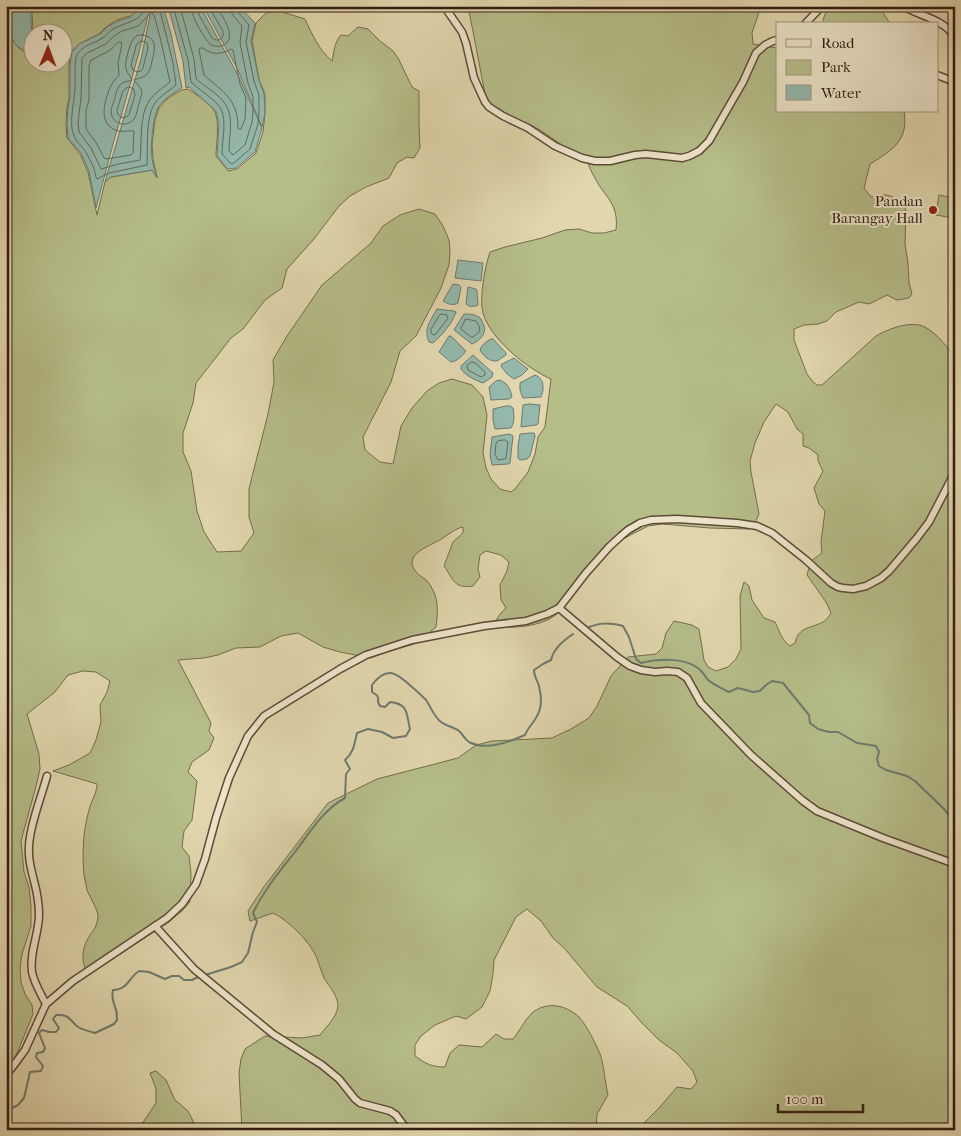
<svg xmlns="http://www.w3.org/2000/svg" width="961" height="1136" font-family="'IM FELL French Canon',serif">
<style>
.green{fill:#b5bd89;stroke:#746c4d}
.water{fill:#94b9ac;stroke:#6d7a6e}
.lines{fill:none;stroke-linecap:round;stroke-linejoin:round}
.shore{stroke:#646a5e;stroke-width:1}
.stream{stroke:#6d7a6e;stroke-width:2}
.minor-casing{stroke:#5e4a38;stroke-width:9}
.minor{stroke:#ece4ca;stroke-width:6}
.poi-dot{fill:#8f2418;stroke:#ece4ca;stroke-width:2}
.labels{text-anchor:middle;dominant-baseline:central;stroke-width:4;stroke-linejoin:round;paint-order:stroke}
.poi-label{font-size:15px;fill:#331b11;stroke:#ece4ca;text-anchor:end}
</style>
<rect width="100%" height="100%" fill="#e1d6ae"/>
<filter id="stains"><feTurbulence type="fractalNoise" baseFrequency=".004" numOctaves="4"/><feColorMatrix values="0 0 0 0 .2 0 0 0 0 .09 0 0 0 0 .02 0 0 0 .5 -.17"/></filter>
<radialGradient id="worn" r=".72"><stop offset=".6" stop-color="#630" stop-opacity="0"/><stop offset="1" stop-color="#630" stop-opacity=".3"/></radialGradient>
<!-- green -->
<g class="green">
<path d="M34 6H141L130 16 117 20 106 27 99 34 79 44 71 52 69 66V98L67 107 66 124 67 138 80 154 88 172 97 215 105 182 111 177 153 170 157 177 153 159 152 145 155 119 159 108 166 100 173 95 182 90 188 89C196 94 211 104 215 112 220 124 216 144 216 156L228 171 237 169 256 153 263 132 265 113V94L259 80 252 41 256 23 266 13 279 11 305 19C312 34 319 50 332 61 334 52 334 43 341 35L348 36 358 27 368 29 380 41 393 51 398 58 412 87 419 91V125L420 148 414 158 407 157 397 163 389 178 366 187 350 196 339 206 314 239 287 269 282 288 265 300 243 329 231 338 196 383 193 403 183 433V452L191 471 197 511 204 532 217 552 241 551 254 533 249 517V489L268 414 274 382 273 360 287 336 322 285 371 243 383 226 400 215 419 209 435 214 443 226 449 240 450 251 449 265 441 288 416 336 400 351 391 382 363 437 365 450 380 462 393 464 401 426 412 408 427 391 439 383 452 379 472 385 483 397 487 415 483 453 486 468 491 479 500 489 511 492 515 489 528 472 535 454 538 437 545 427 551 379C528 369 490 339 483 313 479 299 485 266 490 252L505 247 542 238 565 230 579 229 592 233H604L616 230C619 203 605 198 595 178 591 172 589 165 586 159 569 152 556 140 540 130 522 119 500 116 486 99L468 6H761L752 33 753 44 777 48V111H904C909 140 893 150 870 164L864 188 871 197C890 192 895 196 906 210L905 244 908 263 909 283 912 294 909 298 897 300 887 295 869 304 859 302 836 312 827 321 818 324 804 325 794 329V340L807 374 813 382 817 385H822L876 336C888 329 911 320 925 327 936 333 948 347 955 358V1130H640L644 1123 660 1107 677 1087 691 1089 697 1082 693 1071 677 1053 659 1040 642 1023 627 1006 597 987 565 949 553 938 541 921 527 909 516 917 494 960 493 974 490 991 482 1007 466 1019 456 1016 435 1025 421 1036 415 1045V1056C426 1064 432 1067 445 1067L450 1053 459 1045 482 1047 496 1034 504 1039H513C519 1032 524 1021 531 1014 545 1001 565 1004 579 1017 587 1026 595 1042 600 1054 604 1064 605 1083 608 1095L597 1114 596 1130H242L239 1073 241 1059 245 1049 265 1036 302 1038 320 1035C326 1027 337 1017 338 1006 338 996 329 986 324 978 321 971 319 963 316 956 309 941 288 920 273 913L250 921 248 911 263 888 328 803 377 779 458 758 476 745 492 741 552 738 571 729 589 718 597 706 611 676 628 657 656 654 662 648 666 633 674 621 692 625 699 629 704 660 708 667 716 671 728 667 736 659 741 649 740 596 744 582 749 586 752 600 764 618 775 622C779 630 782 641 790 646L795 643C799 626 810 629 823 622 827 620 829 616 831 613L826 602 807 575 811 561 822 553 821 542 825 511 819 504 814 488 823 471 818 461V455L809 448 803 446V434L797 429 788 412 776 404 764 422 755 443 750 461 751 472 759 514 755 523 749 529 710 528 662 524 648 526 623 539 611 548 583 582H580C573 592 566 605 557 614 541 627 515 628 495 627L493 624 501 613 506 608 501 600 500 585 507 571 509 562 501 555 486 551 480 555 478 569 480 577 473 586C454 589 454 580 444 566L453 542 463 533V527C453 529 445 538 436 542 422 549 401 558 419 575 423 578 428 580 430 585 439 598 438 612 436 627L422 639 414 644 383 653 371 658 340 652 323 647 298 633 281 636 260 647 236 648 218 655 204 658 178 660 211 723 209 731 214 738 209 750 192 762 188 772 197 781 192 820 184 831 182 847 189 856 191 873 190 902 182 911 169 922 88 975C81 962 81 949 90 935 94 930 97 925 98 918 99 911 90 898 87 890 86 885 85 880 84 875 82 853 83 831 89 810 91 801 97 793 97 784L53 771 69 765 90 753 96 740 101 722 100 705 107 692 110 681 96 672 83 671 68 675 55 692 27 714 39 754 40 769 35 790 21 841 24 872 29 887 31 906V926L22 954 20 968 21 982 25 994 32 1005 33 1014 16 1056 6 1071V30C12 39 16 48 26 53L32 48V62H62V32H33L32 14Z"/>
<path d="M831 6H885L886 7 883 12 890 24H823C822 19 827 9 831 6Z"/>
<polygon points="939,195 955,198 953,218 936,215"/>
<polygon points="156,1071 166,1080 175,1100 188,1111 195,1125 197,1130 138,1130 156,1103 156,1089 150,1073"/>
</g>
<!-- water -->
<g class="water">
<polygon points="6,6 33,6 31,14 32,47 26,52 16,45 6,29"/>
<path d="M142 6H150C140 53 126 98 113 144 107 165 102 187 96 208L89 171 81 153 68 138 67 124 68 107 70 98V66L72 52 79 44 100 34 107 27 118 21 131 17Z"/>
<path d="M152 6H163L171 34 182 88C174 93 163 99 158 108 153 117 150 148 152 158 153 165 155 171 157 178L152 170 111 177 105 182 141 59Z"/>
<polygon points="168,6 200,6 239,77 262,128 255,152 236,168 228,169 217,156 219,123 216,111 189,87 186,88 183,61"/>
<polygon points="203,6 239,6 255,23 251,41 259,80 264,94 265,113 262,127 238,70"/>
<polygon points="458,260 483,263 481,281 455,278"/>
<path d="M453 284 459 285 461 287 458 303C454 306 447 304 443 301Z"/>
<path d="M468 287 476 289 477 291 478 305C474 307 469 307 466 304Z"/>
<path d="M437 309 454 311 456 312C452 324 442 335 433 343L429 342C423 329 431 320 437 309Z"/>
<path d="M464 314C468 314 476 314 480 318 481 318 483 324 484 325 487 334 479 341 472 344L454 330Z"/>
<path d="M449 336H451L466 351C462 356 458 361 451 362L439 352Z"/>
<path d="M491 339H493L506 353V355L497 361C490 362 483 356 480 350 481 345 487 341 491 339Z"/>
<path d="M473 355 493 373 492 377 483 383C475 380 466 376 461 369V366Z"/>
<polygon points="514,358 528,369 522,375 514,379 507,374 501,366 502,364"/>
<path d="M535 375C545 379 544 389 541 397L523 398 520 390V383Z"/>
<path d="M500 380C508 384 510 388 512 397L509 399 491 400 489 387 496 381Z"/>
<polygon points="529,404 540,405 538,424 536,425 521,427 523,405"/>
<path d="M506 406H510L513 408C514 414 515 422 511 428L495 429 493 420V409Z"/>
<polygon points="531,433 534,433 535,436 530,456 527,459 520,460 518,458 518,446 520,434"/>
<polygon points="509,434 513,436 510,463 508,464 492,465 490,454 492,437"/>
</g>
<g class="lines">
<!-- shore -->
<g class="shore">
<path d="M145 6C144 21 123 23 113 29 108 32 106 37 101 39 93 44 84 45 78 53 73 60 76 78 75 87 75 100 68 123 74 136 76 142 82 146 85 151 88 156 92 163 94 169 95 172 95 176 97 179L109 173 147 165C148 149 145 117 155 103 161 95 169 91 176 85L173 63 159 6"/>
<path d="M173 6 188 60 191 82C198 89 216 100 221 109 227 122 222 140 222 154L231 164 234 163 250 149 258 124 259 113V95L254 81 246 42 249 25 237 11 236 6"/>
<path d="M180 6 194 59 196 79C205 87 219 94 226 105 234 118 229 137 229 151L233 155 245 145 252 122 253 112V97L248 83 240 43 242 26 232 14 230 6"/>
<path d="M194 6C193 9 192 10 193 14 193 19 206 41 210 44 213 46 217 47 221 46 240 40 222 16 216 6"/>
<path d="M202 6 199 10V15L212 38C216 41 220 41 223 36V31L210 9 207 6"/>
<path d="M152 13 154 15 160 37 170 82C163 88 154 93 149 101 139 116 142 143 140 160L118 164 101 169 91 148 79 132 78 123 81 98 82 58 87 53 106 44 114 36 122 31 138 26 150 14Z"/>
<path d="M142 35C158 37 155 49 152 61 151 66 150 72 145 76 142 78 138 78 134 80 136 83 139 85 141 89 143 94 140 99 139 104 137 109 137 115 134 119 128 127 115 125 112 116 110 111 112 106 114 101 116 94 117 84 125 82 128 81 130 81 132 80 131 76 127 74 126 69 124 64 130 42 134 38 137 35 138 35 142 35Z"/>
<polygon points="142,41 147,43 148,48 143,68 141,71 137,72 133,70 131,65 136,46 138,43"/>
<path d="M119 42H121L122 44 118 63 119 75C117 78 114 80 112 84 109 88 108 94 106 99 103 111 102 124 115 130 121 133 128 130 134 131L133 153 131 155 106 159 104 158 97 144 86 129V110L89 100V66L91 60 109 51Z"/>
<path d="M200 48H203C212 55 221 55 231 49L233 50 240 84 246 98 245 119 241 129H239L238 128C238 99 223 92 204 75L199 50Z"/>
<polygon points="129,87 134,89 135,95 129,115 124,118 121,117 118,115 117,110 123,91 125,89"/>
<polygon points="441,314 447,315 448,318 436,334 433,335 431,333 431,329 439,316"/>
<polygon points="466,319 476,321 479,326 480,331 473,337 471,337 461,329"/>
<polygon points="472,362 475,363 485,372 485,375 481,377 468,370 467,366"/>
<polygon points="505,440 508,442 506,458 504,459 498,460 495,454 496,443 498,441"/>
</g>
<!-- stream -->
<g class="stream">
<polyline points="6,299 9,303"/>
<path d="M587 628C600 622 610 623 623 626L629 637 636 659 641 663C658 659 683 657 698 668 702 671 705 676 708 680 714 685 721 688 729 692L738 688 753 692 760 691 766 685 772 681 783 683 809 715 810 723 818 729 829 732H838L857 743 876 746 879 752 877 759 879 766 886 770 907 776 915 781 943 808 955 822"/>
<path d="M205 975 231 967 242 962 248 953 253 932 257 922 253 913C264 890 279 872 295 852 310 832 323 810 345 798L346 774 350 769 345 760C354 752 354 745 357 733L368 729 382 732 393 738 406 736 410 729C406 713 409 704 390 702L385 707 380 706 378 702C379 696 377 695 372 692V685C387 665 397 673 412 687 417 691 422 696 426 700 431 707 434 717 441 722 446 726 454 727 459 731 463 734 464 739 469 742 486 751 509 742 525 735 528 727 535 722 538 714 542 706 541 694 539 686 537 680 534 676 534 670L543 664 551 660C554 648 563 641 573 634"/>
<path d="M6 1111 18 1105 24 1098 30 1072 41 1071 43 1066 36 1057 37 1053 43 1052 45 1048 39 1033 42 1030 49 1032H56L59 1028 53 1019 56 1015C70 1014 69 1020 78 1027 83 1030 89 1031 95 1033L114 1024 117 1020C117 1016 117 1011 115 1007 113 1000 111 997 113 990 128 990 129 977 139 971L149 972 165 979 172 976H179L184 980H192L200 976"/>
</g>
<defs>
<g id="minor">
<polyline points="444,6 462,32 466,43 474,78 485,102 489,107 503,116 528,128 555,146 582,158 595,161 610,161 635,155 646,154 682,158 689,156 699,151 709,141 732,101 743,82 756,53 765,45 773,41 777,40"/>
<path d="M903 6C917 15 945 20 953 35L955 82"/>
<polyline points="805,24 822,6"/>
<polyline points="937,75 955,82"/>
<polyline points="559,608 617,657 630,666 641,670 655,672 667,671 678,672 687,678 701,703 751,755 802,800 817,811 883,838 955,864"/>
<polyline points="155,926 194,969 273,1034 322,1065 339,1079 355,1099 360,1103 390,1111 396,1115 407,1130"/>
<path d="M46 1004C41 994 34 983 32 972 29 953 39 934 39 915 39 903 37 892 34 881 32 872 29 863 29 854 27 833 41 798 47 776"/>
<polyline points="6,1074 11,1069 25,1050 46,1004 73,981 167,918 182,904 196,884 205,859 216,818 229,778 248,736 264,716 340,669 366,655 412,640 484,626 526,621 547,614 559,608 586,573 609,547 621,536 628,530 640,523 651,520 677,519 737,523 757,526 772,533 806,560 831,583 838,587 843,588 853,589 866,586 881,578 889,571 917,538 929,522 955,472"/>
</g>
</defs>
<!-- minor casing -->
<use href="#minor" class="minor-casing"/>
<!-- minor -->
<use href="#minor" class="minor"/>
</g>
<!-- markers -->
<circle class="poi-dot" cx="933" cy="210" r="5"/>
<g class="labels">
<!-- poi labels -->
<g class="poi-label">
<text x="923" y="201">Pandan<tspan x="923" dy="17">Barangay Hall</tspan></text>
</g>
</g>
<!-- margin -->
<rect width="961" height="1136" fill="none" stroke="#e1d6ae" stroke-width="25"/>
<rect x="8" y="8" width="946" height="1121" fill="none" stroke="#331b11" stroke-width="2.5"/>
<rect x="12" y="12" width="936" height="1111" fill="none" stroke="#331b11"/>
<!-- legend -->
<rect x="776" y="22" width="162" height="90" fill="#ece4ca" stroke="#a29480"/>
<rect x="786" y="39" width="25" height="8" fill="#ece4ca" stroke="#a29480"/>
<text x="821" y="48" font-size="15" fill="#331b11">Road</text>
<rect x="786" y="60" width="25" height="15" fill="#b5bd89" stroke="#a29480"/>
<text x="821" y="72" font-size="15" fill="#331b11">Park</text>
<rect x="786" y="85" width="25" height="15" fill="#94b9ac" stroke="#a29480"/>
<text x="821" y="98" font-size="15" fill="#331b11">Water</text>
<!-- north arrow -->
<g transform="translate(48 48) rotate(1)"><circle r="24" fill="#ece4ca" stroke="#a29480"/>
<path d="M0-4L9 19L0 12L-9 19Z" fill="#8f2418"/>
<text y="-8" font-size="14" font-weight="bold" text-anchor="middle" fill="#331b11">N</text>
</g>
<!-- scale -->
<path d="M778 1104v8h85v-8" fill="none" stroke="#331b11" stroke-width="2.5"/>
<text x="786" y="1104" font-size="15" fill="#331b11" stroke="#ece4ca" stroke-width="4" paint-order="stroke">100 m</text>
<rect width="100%" height="100%" filter="url(#stains)"/>
<rect width="100%" height="100%" fill="url(#worn)"/>
</svg>
